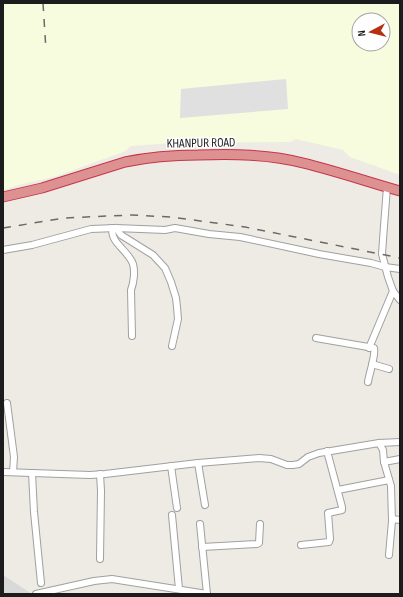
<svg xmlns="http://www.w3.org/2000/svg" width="403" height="597" font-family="'Sofia Sans Condensed',sans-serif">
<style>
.residential{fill:#dad9d9}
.education{fill:#f6fcdd;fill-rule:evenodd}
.parking{fill:#e0e0e0}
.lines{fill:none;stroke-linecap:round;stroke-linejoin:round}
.minor-casing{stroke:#a0a0a0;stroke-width:8}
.highway-casing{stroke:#c6344c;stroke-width:11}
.minor{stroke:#fff;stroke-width:6}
.highway{stroke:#dd9191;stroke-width:9}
.rail{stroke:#6a6a6a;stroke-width:1.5;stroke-dasharray:8 8;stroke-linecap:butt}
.labels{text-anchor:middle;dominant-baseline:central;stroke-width:3;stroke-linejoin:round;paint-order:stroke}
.street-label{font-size:13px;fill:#1c1c1c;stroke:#fff}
</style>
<rect width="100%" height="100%" fill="#edebe3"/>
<!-- residential -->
<polygon class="residential" points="3,575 32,594 3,594"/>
<!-- education -->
<path class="education" d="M3 3H400V175L350 157 343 150 296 139 290 142 174 143 130 146 126 151 57 176 19 185 3 190ZM359 20H383V44H359Z"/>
<!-- parking -->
<polygon class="parking" points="286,79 288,109 180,118 181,89"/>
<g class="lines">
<defs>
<g id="minor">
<polyline points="387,187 384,226 382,254 388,277 393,291 400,300"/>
<path d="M112 228C112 232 113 237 115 240 120 248 130 255 133 264 135 271 134 282 131 290L132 336"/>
<polyline points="116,228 121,235 153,255 165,268 171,282 176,298 177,307 178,319 172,346"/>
<polyline points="3,250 32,245 91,229 116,228 165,230 175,228 209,234 240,237 319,254 371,263 385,267 400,269"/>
<path d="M316 338 374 348C376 355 369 374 368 382"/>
<polyline points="369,348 393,291"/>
<polyline points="372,364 389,369"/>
<polyline points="7,403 14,457 13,472"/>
<polyline points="379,443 383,450 384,462 391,486 392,521 389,555"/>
<polyline points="384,462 400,459"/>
<polyline points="198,463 205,505"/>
<polyline points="171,466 177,508"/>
<polyline points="3,472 90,475 105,474 198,463 259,458 271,459 287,465 293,465 299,464 308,457 319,453 379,443 400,442"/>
<polyline points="32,473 34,512 41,583"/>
<polyline points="338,490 389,480"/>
<polyline points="172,515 179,589"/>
<polyline points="392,519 400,520"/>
<polyline points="200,524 207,594"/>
<polyline points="301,545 329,542 330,539 328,513 342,510 342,507 327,451"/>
<polyline points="202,547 257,544 259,543 260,524"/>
<polyline points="100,559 101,491 100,474"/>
<polyline points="36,594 94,581 112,579 207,594"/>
</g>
<path id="highway" d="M3 197 42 188 125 162C149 157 173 155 198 155 233 154 269 154 303 163 336 171 368 182 400 191"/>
</defs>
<!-- minor casing -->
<use href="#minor" class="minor-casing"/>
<!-- highway casing -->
<use href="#highway" class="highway-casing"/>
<!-- minor -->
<use href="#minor" class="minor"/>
<!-- highway -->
<use href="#highway" class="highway"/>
<!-- rail -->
<g class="rail">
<polyline points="43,3 46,50"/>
<polyline points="3,228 64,218 131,215 171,217 245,227 400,258"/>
</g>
</g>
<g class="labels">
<!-- street labels -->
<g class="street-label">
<text transform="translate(201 143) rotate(-1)">KHANPUR ROAD</text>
</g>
</g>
<!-- border -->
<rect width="403" height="597" fill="none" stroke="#1c1c1c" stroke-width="8"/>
<!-- north arrow -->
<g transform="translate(371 32) rotate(263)"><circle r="19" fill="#ffffff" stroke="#a4a4a4"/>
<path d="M0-3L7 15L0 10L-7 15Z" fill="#b63012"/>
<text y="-6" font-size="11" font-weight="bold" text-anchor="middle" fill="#1c1c1c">N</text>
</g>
</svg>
